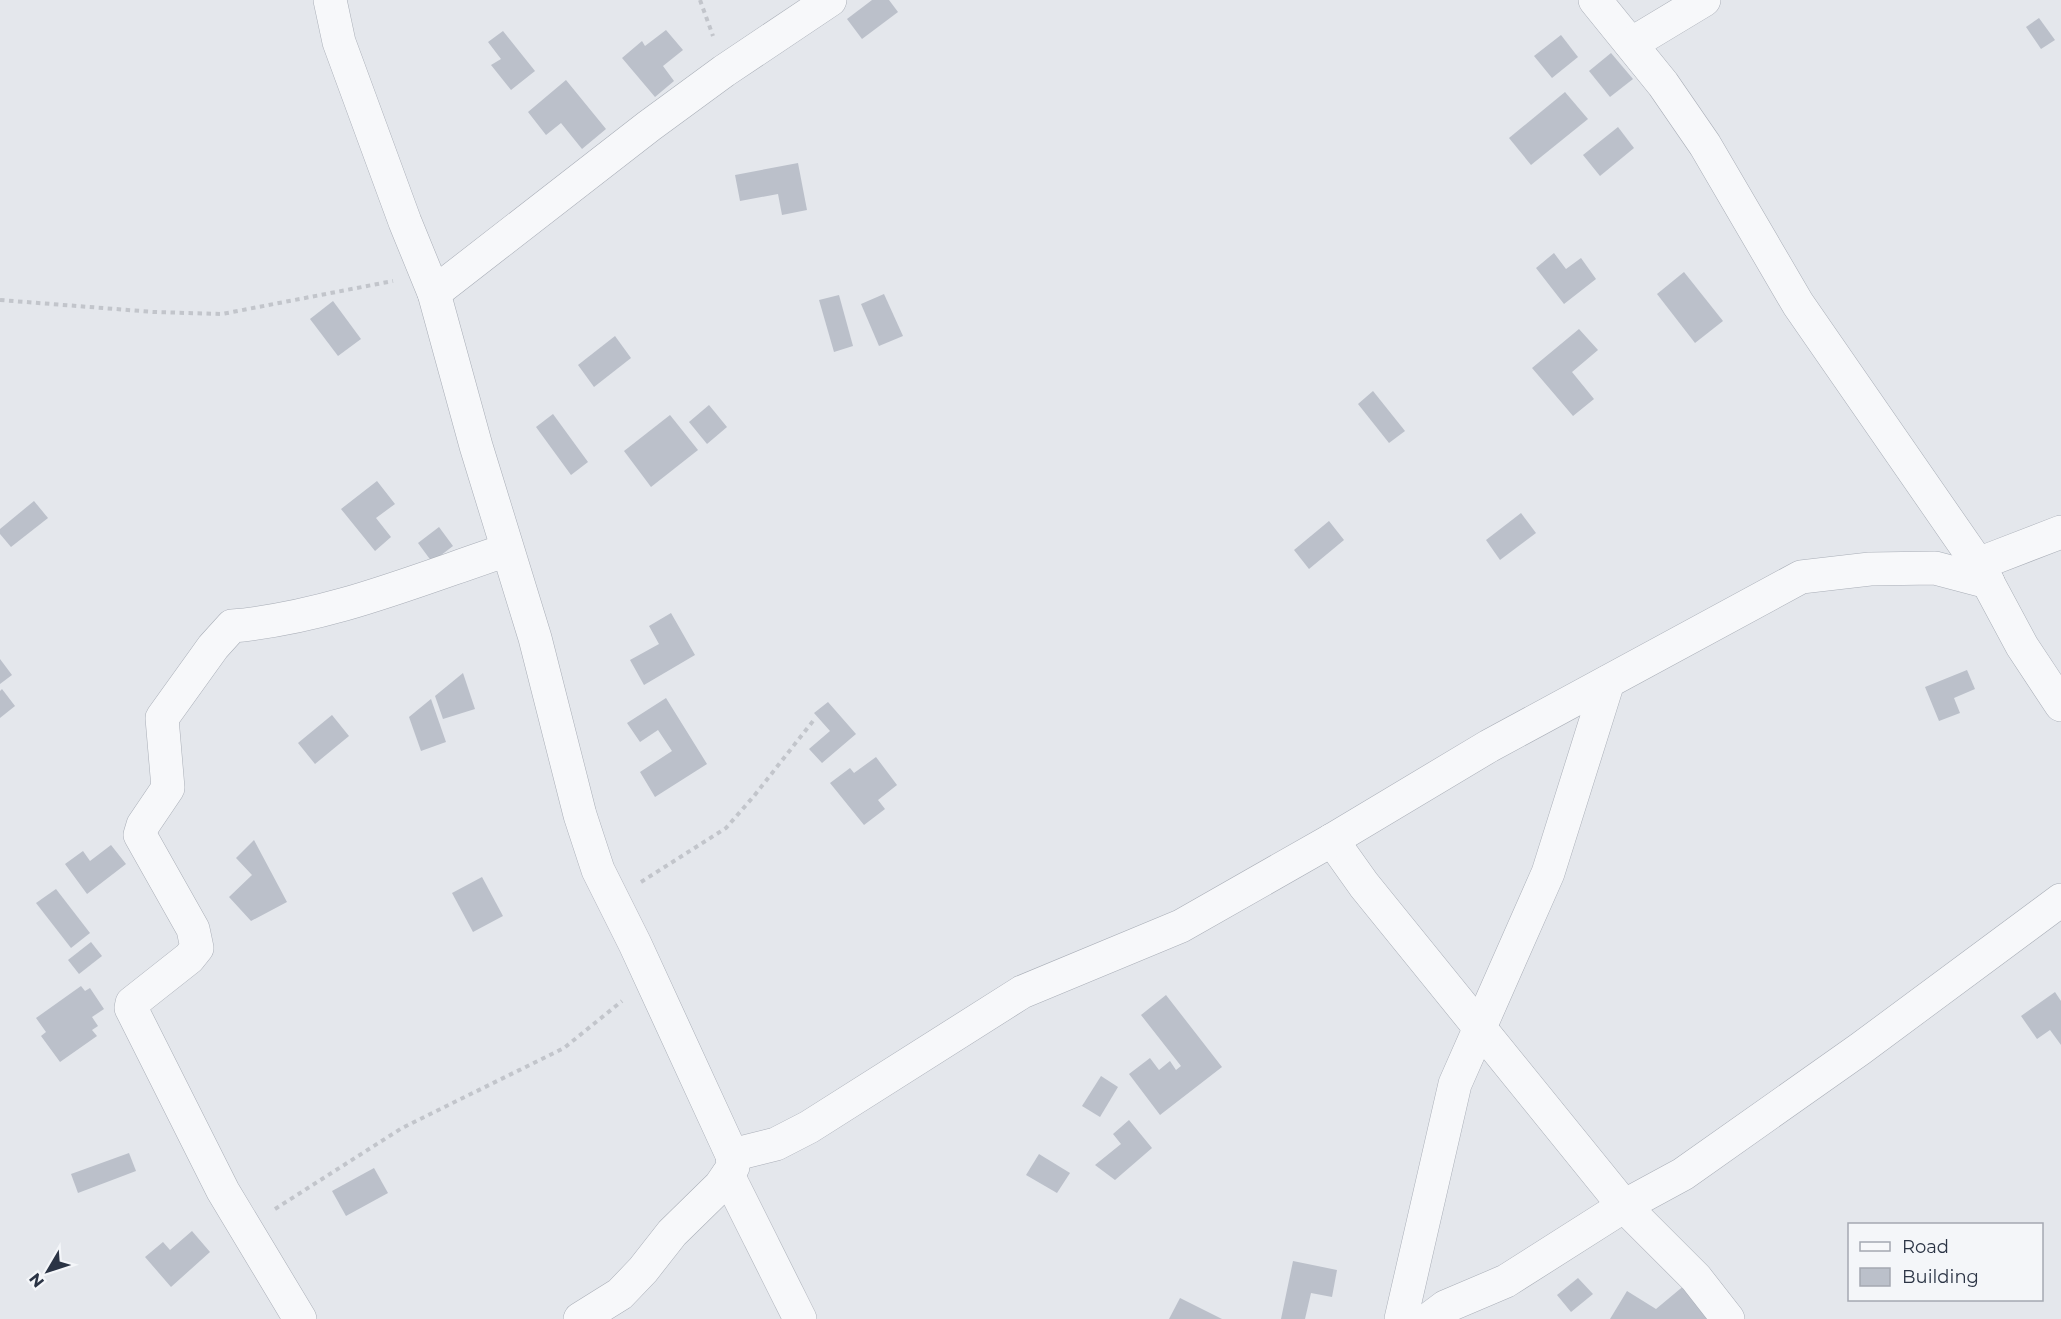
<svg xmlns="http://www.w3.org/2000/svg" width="2061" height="1319" font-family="Montserrat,sans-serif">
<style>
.building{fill:#bbc0ca}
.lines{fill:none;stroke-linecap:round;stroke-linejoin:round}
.minor-casing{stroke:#a9aeb7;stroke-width:34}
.path{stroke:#c2c5cb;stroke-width:4;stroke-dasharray:4.5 4.5;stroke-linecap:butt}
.minor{stroke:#f7f8fa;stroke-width:33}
</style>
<rect width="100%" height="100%" fill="#e4e7ec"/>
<!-- building -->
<g class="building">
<polygon points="872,0 889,0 898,12 862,39 847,19"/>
<polygon points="2039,18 2055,40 2041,49 2026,27"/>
<polygon points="666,30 683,50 663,66 674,81 655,97 622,58 642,41 645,46"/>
<polygon points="503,31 535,71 511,90 491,65 501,59 488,42"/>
<polygon points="1561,35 1578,57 1552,78 1534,56"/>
<polygon points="1611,53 1633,79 1610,97 1589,71"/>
<polygon points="566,80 606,129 582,149 561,123 546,135 528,112"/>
<polygon points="1565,92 1588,119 1531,165 1509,138"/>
<polygon points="1618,127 1634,148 1600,176 1583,155"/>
<polygon points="798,163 807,210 782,215 778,194 740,201 735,175"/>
<polygon points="1554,253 1566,269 1581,258 1596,279 1564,304 1536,268"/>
<polygon points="1684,272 1723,321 1695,343 1657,294"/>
<polygon points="884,294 903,336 879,346 861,304"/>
<polygon points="839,295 853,346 834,352 819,300"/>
<polygon points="333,301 361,339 338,356 310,319"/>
<polygon points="1579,329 1598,350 1572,372 1594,399 1573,416 1532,368"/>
<polygon points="615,336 631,358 594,387 578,365"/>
<polygon points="1373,391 1405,431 1389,443 1358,404"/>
<polygon points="709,405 727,427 707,444 689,422"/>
<polygon points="553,414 588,462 571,475 536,427"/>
<polygon points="670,415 698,450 651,487 624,451"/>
<polygon points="377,481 395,504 376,518 391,537 375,551 341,509"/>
<polygon points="34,501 48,518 11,547 0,534 0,529"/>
<polygon points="1521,513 1536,533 1500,560 1486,540"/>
<polygon points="1329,521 1344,540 1309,569 1294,550"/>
<polygon points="439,527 453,546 432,562 418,543"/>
<polygon points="671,613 695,655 644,685 630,660 659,644 649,626"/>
<polygon points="0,659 12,675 0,684"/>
<polygon points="1967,670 1975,689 1954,698 1960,713 1939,721 1925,687"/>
<polygon points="463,673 475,709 443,719 435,696"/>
<polygon points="2,689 15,706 0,718 0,691"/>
<polygon points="666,698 707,764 655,797 640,772 672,751 658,730 640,742 627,723"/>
<polygon points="431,699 446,742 421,751 409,717"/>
<polygon points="828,702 856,734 822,763 809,749 830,731 814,713"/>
<polygon points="332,715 349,736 315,764 298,743"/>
<polygon points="876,757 897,785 878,800 885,809 864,825 830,783 850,768 854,773"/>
<polygon points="254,840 287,902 251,921 229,897 252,875 236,858"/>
<polygon points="111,845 126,864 87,894 65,864 83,851 90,861"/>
<polygon points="482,877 503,916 473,932 452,893"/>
<polygon points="56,889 90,933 71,948 36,903"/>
<polygon points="91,942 102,956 79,974 68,960"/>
<polygon points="81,986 85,991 90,988 104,1009 92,1017 98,1026 92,1030 97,1036 60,1062 41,1036 46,1032 36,1018"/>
<polygon points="2055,992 2061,1001 2061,1045 2050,1030 2037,1039 2021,1016"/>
<polygon points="1166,995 1222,1067 1160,1115 1129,1074 1150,1058 1159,1070 1170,1061 1176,1070 1181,1066 1141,1015"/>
<polygon points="1101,1076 1118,1087 1100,1117 1082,1106"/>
<polygon points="1129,1120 1152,1148 1115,1180 1095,1165 1121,1144 1113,1134"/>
<polygon points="129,1153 136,1171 78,1193 71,1174"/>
<polygon points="1039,1154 1070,1173 1057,1193 1026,1175"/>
<polygon points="374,1168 388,1193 346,1216 332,1191"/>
<polygon points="192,1231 210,1252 171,1287 145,1257 163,1242 170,1250"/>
<polygon points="1293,1261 1337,1270 1332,1297 1311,1293 1305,1319 1281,1319"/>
<polygon points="1578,1278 1593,1294 1571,1312 1557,1295"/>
<polygon points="1686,1284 1715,1319 1610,1319 1627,1291 1656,1309"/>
<polygon points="1180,1298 1222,1319 1169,1319"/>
</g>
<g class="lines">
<defs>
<g id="minor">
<polyline points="330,0 339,42 405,222 434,293 476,446 535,638 580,815 598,870 635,944 732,1155 733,1167 720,1186 672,1233 643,1270 620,1294 580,1319"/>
<polyline points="1595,0 1663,84 1705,145 1798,304 1978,564 2022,646 2061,705"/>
<polyline points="1631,44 1704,0"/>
<polyline points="434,293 649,126 724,71 830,0"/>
<polyline points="1978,564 2061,532"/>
<polyline points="1332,840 1364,885 1624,1206 1696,1278 1728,1319"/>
<polyline points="732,1155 776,1144 809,1127 1022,992 1181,926 1332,840 1489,746 1801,577 1870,569 1935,568 1988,582"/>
<polyline points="728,1175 800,1319"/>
<path d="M300 1319 223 1191 131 1008 132 1003 189 958 197 948 193 929 140 835 143 825 168 788 162 718 213 647 232 626C327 618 417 580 507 550"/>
<polyline points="1401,1319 1455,1084 1548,873 1608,682"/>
<polyline points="1429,1319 1445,1307 1506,1281 1624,1206 1683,1174 1860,1049 2061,900"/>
</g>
</defs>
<!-- minor casing -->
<use href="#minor" class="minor-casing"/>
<!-- path -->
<g class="path">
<polyline points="700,0 713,36"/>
<polyline points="0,300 154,312 222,314 393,281"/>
<polyline points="641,882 726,828 754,796 813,721"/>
<polyline points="275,1209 402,1128 564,1048 622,1001"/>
</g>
<!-- minor -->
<use href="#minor" class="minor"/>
</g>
<!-- legend -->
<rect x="1848" y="1223" width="195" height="78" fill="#f4f6f9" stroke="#a4a8b1" stroke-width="1.5"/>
<rect x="1860" y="1242" width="30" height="9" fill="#f7f8fa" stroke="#a4a8b1" stroke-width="1.5"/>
<text x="1902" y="1253" font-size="18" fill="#2b3445">Road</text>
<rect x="1860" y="1268" width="30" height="18" fill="#bbc0ca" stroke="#a4a8b1" stroke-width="1.5"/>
<text x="1902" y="1283" font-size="18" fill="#2b3445">Building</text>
<!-- north arrow -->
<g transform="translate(48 1271) rotate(231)" stroke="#f4f6f9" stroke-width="4.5" paint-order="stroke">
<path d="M0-4.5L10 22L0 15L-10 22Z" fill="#2b3445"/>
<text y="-9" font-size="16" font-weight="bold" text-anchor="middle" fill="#2b3445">N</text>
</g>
</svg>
